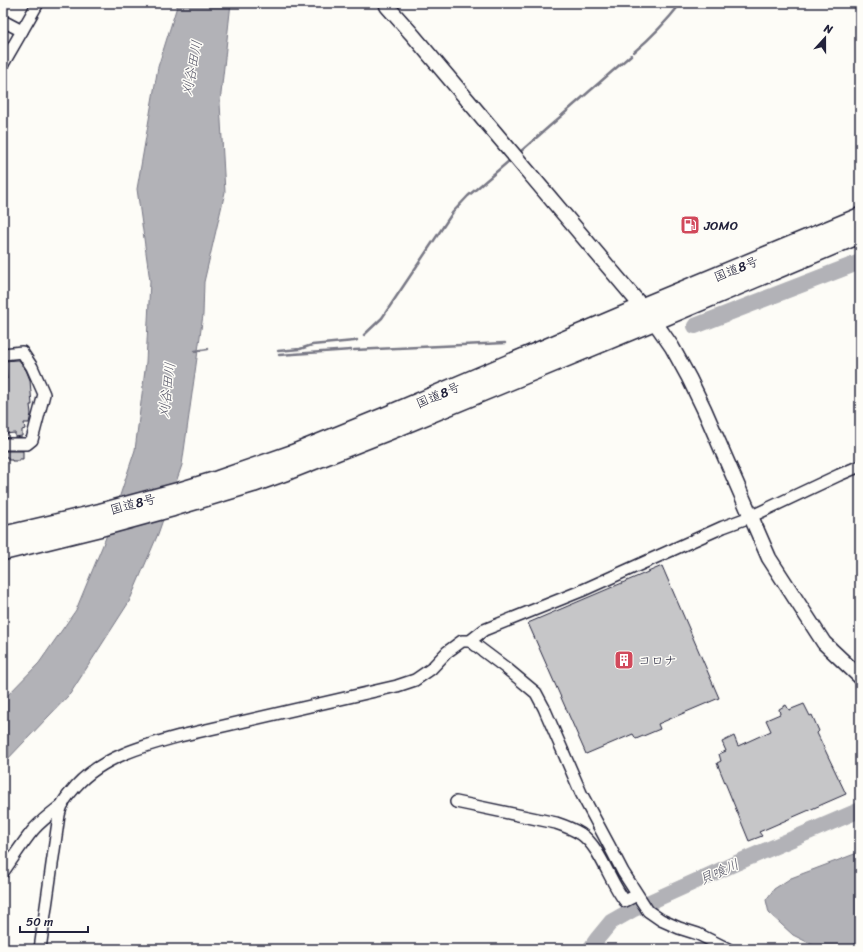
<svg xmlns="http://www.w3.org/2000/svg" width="863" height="952" font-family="Sriracha,'Klee One',sans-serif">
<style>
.water{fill:#b2b2b7;stroke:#787885}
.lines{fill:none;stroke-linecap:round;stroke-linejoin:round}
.stream{stroke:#787885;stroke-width:2.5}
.river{stroke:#b2b2b7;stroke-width:16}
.building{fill:#c6c6c8;stroke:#22223b}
.minor-casing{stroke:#22223b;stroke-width:14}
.tertiary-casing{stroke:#22223b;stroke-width:17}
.trunk-casing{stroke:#22223b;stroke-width:21}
.minor{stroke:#fdfcf7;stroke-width:11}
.tertiary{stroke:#fdfcf7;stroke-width:14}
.trunk{stroke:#fdfcf7;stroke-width:18}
.labels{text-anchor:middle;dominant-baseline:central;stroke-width:3;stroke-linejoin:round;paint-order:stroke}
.poi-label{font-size:13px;fill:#22223b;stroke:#fdfcf7;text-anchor:start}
.street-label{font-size:13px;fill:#22223b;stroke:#fdfcf7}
.water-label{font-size:14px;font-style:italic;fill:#545466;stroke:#fdfcf7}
</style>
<rect width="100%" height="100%" fill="#fdfcf7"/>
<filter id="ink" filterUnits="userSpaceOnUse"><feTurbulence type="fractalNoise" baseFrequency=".025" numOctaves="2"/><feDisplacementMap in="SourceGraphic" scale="8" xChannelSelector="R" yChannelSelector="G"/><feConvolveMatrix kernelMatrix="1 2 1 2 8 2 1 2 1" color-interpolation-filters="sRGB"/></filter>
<g filter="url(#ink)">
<!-- water -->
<g class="water">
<polygon points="178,3 231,3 220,103 225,192 204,282 203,315 182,465 158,534 129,602 70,694 3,764 3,700 39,663 76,610 107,535 135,450 146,362 150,281 137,189 158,67"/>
<polygon points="860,852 860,948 856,949 819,948 793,935 769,913 766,900 774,889 791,878"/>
</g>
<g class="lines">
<!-- stream -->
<g class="stream">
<path d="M634 52C652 37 667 21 681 3"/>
<polyline points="520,152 631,55"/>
<polyline points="364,335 382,318 453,212 468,196 509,161"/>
<polyline points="354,350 505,343"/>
<polyline points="195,351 208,349"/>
<polyline points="278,351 300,349 312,345 354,341 357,340"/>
<polyline points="279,355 351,350"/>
</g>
<!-- river -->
<g class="river">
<polyline points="695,326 860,262"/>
<polyline points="590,949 597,939 611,922 632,910 734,864 860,810"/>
</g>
</g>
<!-- building -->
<g class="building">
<polygon points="16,360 19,360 22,364 22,366 23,366 26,370 30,380 32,405 30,405 31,414 29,423 24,423 25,429 22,430 22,436 15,437 15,433 3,434 3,380 7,379 5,361"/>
<polygon points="3,451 23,451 23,459 19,459 19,461 12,461 12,460 8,460 8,457 3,457"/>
<polygon points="662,566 719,698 658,724 660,729 636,739 633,734 586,754 528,623"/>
<polygon points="804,704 810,716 812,715 819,731 817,733 846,794 759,832 762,836 749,841 717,763 721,761 719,754 726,751 722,742 734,736 738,746 771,731 766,720 780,714 779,709 786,705 789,710"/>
</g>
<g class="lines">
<defs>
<g id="minor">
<polyline points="3,21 22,31 3,64"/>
<polyline points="22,31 38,3"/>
<polyline points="3,354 22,352 32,367 44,394 32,440 27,444 3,444"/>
<polyline points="470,641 506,668 536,693 544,708 581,793 610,847 623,872 648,911 661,920 679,928 698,934 728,949"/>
<path d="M456 802 556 823C565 826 573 829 581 834 601 848 610 883 625 901L637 895"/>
<path d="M3 872C13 858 23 842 34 829 43 819 53 812 63 804"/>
<path d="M40 949 59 815C60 811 61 807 63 803 66 797 71 792 76 786 102 757 143 746 180 736L397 686 415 680 431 669 447 652 462 641H470L484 630 581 591 723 527 750 517 839 475 860 466"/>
</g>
<polyline id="tertiary" points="387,6 411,33 654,321 672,347 689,378 704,409 769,558 824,643 860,677"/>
<g id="trunk">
<polyline points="3,536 100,513 178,492 218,480 293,454 384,417 643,307 860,217"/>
<polyline points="3,551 100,527 173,507 253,483 289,470 388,431 654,321 860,234"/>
</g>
</defs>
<!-- minor casing -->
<use href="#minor" class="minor-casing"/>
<!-- tertiary casing -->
<use href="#tertiary" class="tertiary-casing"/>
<!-- trunk casing -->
<use href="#trunk" class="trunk-casing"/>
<!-- minor -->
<use href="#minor" class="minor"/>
<!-- tertiary -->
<use href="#tertiary" class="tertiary"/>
<!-- trunk -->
<use href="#trunk" class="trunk"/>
</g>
</g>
<!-- icons -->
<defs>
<symbol id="fuel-square" viewBox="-11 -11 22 22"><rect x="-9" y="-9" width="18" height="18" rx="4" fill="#d1495b" stroke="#fdfcf7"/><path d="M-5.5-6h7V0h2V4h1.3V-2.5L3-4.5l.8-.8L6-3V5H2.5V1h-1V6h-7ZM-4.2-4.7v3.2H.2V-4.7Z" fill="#fff"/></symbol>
<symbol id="building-square" viewBox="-11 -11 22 22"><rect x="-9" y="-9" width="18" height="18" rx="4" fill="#d1495b" stroke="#fdfcf7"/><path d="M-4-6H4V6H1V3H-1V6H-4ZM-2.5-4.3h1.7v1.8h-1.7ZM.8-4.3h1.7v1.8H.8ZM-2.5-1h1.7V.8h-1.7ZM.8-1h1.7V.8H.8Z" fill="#fff"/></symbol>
</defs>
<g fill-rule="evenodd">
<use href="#fuel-square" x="679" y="214" width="22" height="22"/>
<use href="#building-square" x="613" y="649" width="22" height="22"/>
</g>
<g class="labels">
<!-- poi labels -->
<g class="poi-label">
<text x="704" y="225">JOMO</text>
<text x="638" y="660">コロナ</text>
</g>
<!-- street labels -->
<g class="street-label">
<text transform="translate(736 269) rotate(-22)">国道8号</text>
<text transform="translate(438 395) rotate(-23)">国道8号</text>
<text transform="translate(133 504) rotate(-15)">国道8号</text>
</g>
<!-- water labels -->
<g class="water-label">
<text transform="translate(192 68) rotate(-79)">刈谷田川</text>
<text transform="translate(167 390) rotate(-83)">刈谷田川</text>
<text transform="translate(719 872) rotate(-24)">貝喰川</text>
</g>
</g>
<!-- margin -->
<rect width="863" height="952" fill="none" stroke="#fdfcf7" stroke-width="16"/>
<rect x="8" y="8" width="847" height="936" fill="none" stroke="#22223b" stroke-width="1.5" filter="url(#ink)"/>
<!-- north arrow -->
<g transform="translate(825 38) rotate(21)" stroke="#fdfcf7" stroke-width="3" paint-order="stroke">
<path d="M0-3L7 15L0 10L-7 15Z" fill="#22223b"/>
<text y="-6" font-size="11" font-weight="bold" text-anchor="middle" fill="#22223b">N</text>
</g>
<!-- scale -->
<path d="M20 926v6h68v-6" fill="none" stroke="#22223b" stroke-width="2"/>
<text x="26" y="926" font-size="12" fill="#22223b" stroke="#fdfcf7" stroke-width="3" paint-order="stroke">50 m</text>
</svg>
